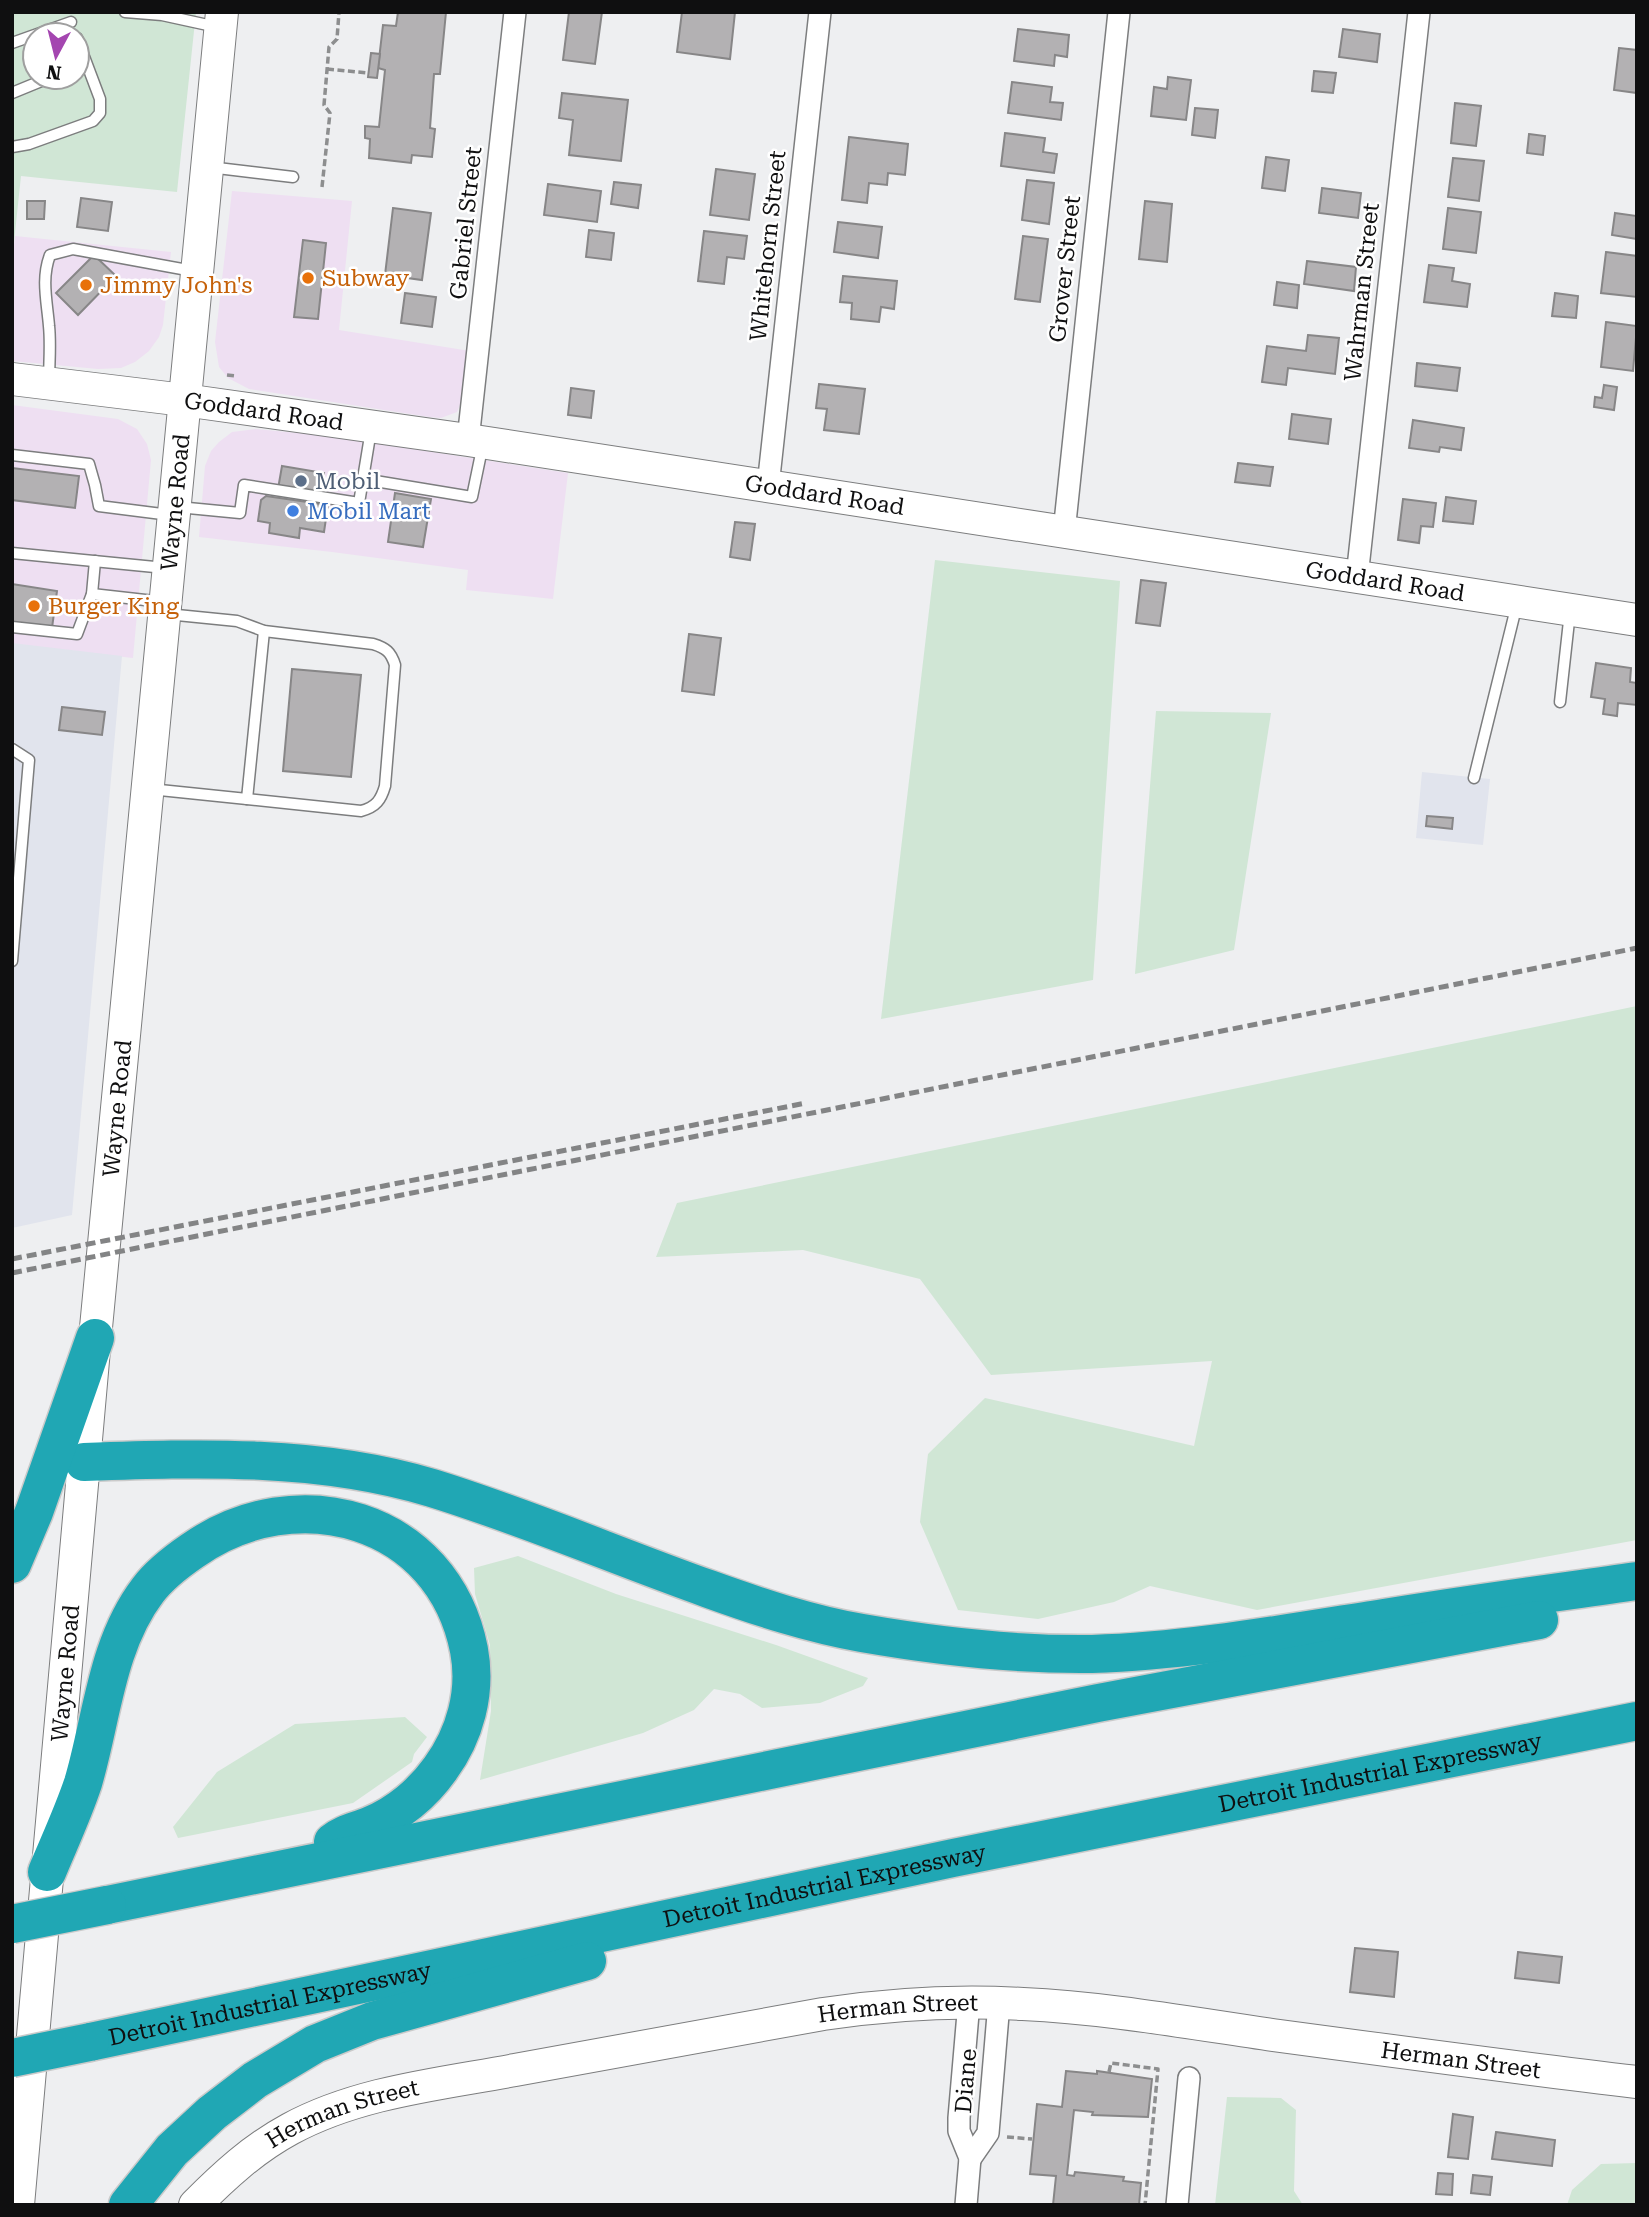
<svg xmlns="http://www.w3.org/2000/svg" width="1649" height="2217" font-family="'Roboto Serif',serif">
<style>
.commercial{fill:#eedff2}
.built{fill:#e1e4ed}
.green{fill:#d0e6d5;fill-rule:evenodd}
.building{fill:#b3b1b3;stroke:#878687;stroke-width:2}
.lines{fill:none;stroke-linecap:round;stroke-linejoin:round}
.lane-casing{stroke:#7c7d7e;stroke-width:13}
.street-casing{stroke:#7c7d7e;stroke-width:24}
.secondary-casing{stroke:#7c7d7e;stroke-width:34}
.highway-casing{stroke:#cacaca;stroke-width:41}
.path{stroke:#8d8e8f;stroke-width:3.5;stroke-dasharray:7 3.5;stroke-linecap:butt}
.lane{stroke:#fff;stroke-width:10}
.street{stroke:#fff;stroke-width:21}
.secondary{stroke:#fff;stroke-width:32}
.highway{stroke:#20a7b4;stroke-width:38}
.rail{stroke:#838485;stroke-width:5;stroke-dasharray:10 5;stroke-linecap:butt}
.highway-bridge-casing{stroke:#cacaca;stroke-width:41;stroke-linecap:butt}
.highway-bridge{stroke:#20a7b4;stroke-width:38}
.food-dot{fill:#e8710a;stroke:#fff;stroke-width:2.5}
.service-dot{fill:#5c6f8a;stroke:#fff;stroke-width:2.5}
.shop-dot{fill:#3f7fe0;stroke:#fff;stroke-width:2.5}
.labels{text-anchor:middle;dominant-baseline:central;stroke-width:5;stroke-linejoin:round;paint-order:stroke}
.street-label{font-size:23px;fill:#0f0f10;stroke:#fff}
.food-label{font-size:23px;fill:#c56008;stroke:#fff;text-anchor:start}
.service-label{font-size:23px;fill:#4e5e75;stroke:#fff;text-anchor:start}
.shop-label{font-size:23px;fill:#366cbe;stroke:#fff;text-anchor:start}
</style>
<rect width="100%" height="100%" fill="#eeeff1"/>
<!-- commercial -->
<g class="commercial">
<polygon points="232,191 352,201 339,330 470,351 462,400 457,412 441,418 429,417 249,389 228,378 219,367 215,342"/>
<polygon points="15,236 171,252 163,325 159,337 149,351 135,362 121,368 98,369 12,361 12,261"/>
<polygon points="12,405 118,419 137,429 147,444 151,460 133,658 12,645"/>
<polygon points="256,429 329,436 568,473 553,599 466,590 468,570 332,552 199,537 205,466 211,451 219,442 232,432"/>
</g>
<!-- built -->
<g class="built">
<polygon points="12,643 122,656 72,1215 12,1228"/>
<polygon points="1422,772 1490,779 1483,845 1416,838"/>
</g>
<!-- green -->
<g class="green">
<path d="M12 12H196L177 192 21 176 12 261ZM35 35H77V77H35Z"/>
<polygon points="935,560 1120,581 1093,980 881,1019"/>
<polygon points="1156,711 1271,713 1234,950 1135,974"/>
<polygon points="1637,1006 1637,1540 1257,1610 1150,1586 1114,1602 1038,1619 958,1610 920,1522 928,1454 985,1398 1194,1446 1212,1361 991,1375 920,1279 803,1250 656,1257 677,1203"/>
<polygon points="518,1556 616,1594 776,1645 868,1678 863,1686 820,1703 762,1708 740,1694 714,1689 694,1710 643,1733 480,1780 491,1711 490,1645 475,1594 474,1568"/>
<polygon points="405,1717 427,1737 414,1754 412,1762 353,1803 178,1838 173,1827 217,1772 295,1724"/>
<polygon points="1227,2097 1281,2098 1296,2110 1294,2191 1303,2205 1215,2205"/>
<polygon points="1637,2163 1637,2205 1567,2205 1572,2190 1601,2164"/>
</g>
<!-- building -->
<g class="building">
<polygon points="398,12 446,12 440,74 434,74 430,128 435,129 432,157 412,155 411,163 369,158 370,139 365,138 365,126 379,127 385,70 378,68 383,25 396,26"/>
<polygon points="569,12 602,12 595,64 563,60"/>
<polygon points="682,12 735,12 730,59 677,52"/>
<polygon points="1018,29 1069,35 1067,57 1055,55 1054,66 1014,61"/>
<polygon points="1343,29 1380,34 1377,62 1339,57"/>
<polygon points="1619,48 1637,50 1637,93 1614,90"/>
<polygon points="371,53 380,54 377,78 368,77"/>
<polygon points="1314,71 1336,73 1333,93 1312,91"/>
<polygon points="1168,77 1191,80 1186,120 1151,116 1154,87 1167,89"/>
<polygon points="1012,82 1052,87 1050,102 1063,103 1061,120 1008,113"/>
<polygon points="562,93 628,100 621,161 569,155 573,120 559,118"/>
<polygon points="1455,103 1481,106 1476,146 1451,143"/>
<polygon points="1195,108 1218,110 1215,138 1192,135"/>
<polygon points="1005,133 1045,138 1043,152 1057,154 1054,173 1001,166"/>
<polygon points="1529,134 1545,136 1543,155 1527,153"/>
<polygon points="849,137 908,144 905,175 888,173 887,185 869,183 867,203 842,200"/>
<polygon points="1266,157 1289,160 1285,191 1262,188"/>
<polygon points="1453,158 1484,161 1479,201 1448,197"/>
<polygon points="716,169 755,174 749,220 710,215"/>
<polygon points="1027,180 1054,183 1049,224 1022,220"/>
<polygon points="614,182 641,185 638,208 611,204"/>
<polygon points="548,184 601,191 597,222 544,215"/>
<polygon points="1322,188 1361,193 1358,218 1319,213"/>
<polygon points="81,198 112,202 108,231 77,227"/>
<polygon points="27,201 45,201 44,219 27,219"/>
<polygon points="1145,201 1172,204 1167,262 1139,259"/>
<polygon points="393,208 431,213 422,280 385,275"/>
<polygon points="1448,208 1481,212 1476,253 1443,249"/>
<polygon points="1615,213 1637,216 1637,239 1612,235"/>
<polygon points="838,222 882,227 878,258 834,252"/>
<polygon points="589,230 614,233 611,260 586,257"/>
<polygon points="704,231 747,236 744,259 727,257 724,284 698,281"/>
<polygon points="1023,236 1048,239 1040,302 1015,299"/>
<polygon points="303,240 326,243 318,319 294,317"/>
<polygon points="1606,252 1637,256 1637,297 1601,293"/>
<polygon points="94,255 116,276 78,315 56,293"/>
<polygon points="1307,261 1356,267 1354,291 1304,284"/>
<polygon points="1429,265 1454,268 1452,281 1470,284 1467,307 1424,302"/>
<polygon points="843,276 897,281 894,309 881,307 879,322 851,319 852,303 840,302"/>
<polygon points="1277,282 1299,285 1297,308 1274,305"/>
<polygon points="405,293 436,297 432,327 401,323"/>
<polygon points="1555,293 1578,296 1576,318 1552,316"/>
<polygon points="1606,322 1637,326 1633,371 1601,367"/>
<polygon points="1308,335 1339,338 1335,374 1288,368 1286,385 1262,382 1267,346 1306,351"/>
<polygon points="1417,363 1460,368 1457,391 1415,386"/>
<polygon points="819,384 865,389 859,434 824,430 827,409 816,408"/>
<polygon points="1604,385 1617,387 1614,410 1594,407 1595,397 1602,398"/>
<polygon points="571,388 594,391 591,418 568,415"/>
<polygon points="1292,414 1331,419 1328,444 1289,439"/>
<polygon points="1413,420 1464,428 1461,450 1440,447 1439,452 1409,448"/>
<polygon points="1238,463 1273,467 1270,486 1235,482"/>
<polygon points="282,466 324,473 321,495 278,489"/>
<polygon points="12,468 79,476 75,508 12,500"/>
<polygon points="395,493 431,499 423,547 388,542"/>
<polygon points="266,496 328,505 324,532 300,528 299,538 269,533 270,523 258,521 261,500"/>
<polygon points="1446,497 1476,501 1473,524 1443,521"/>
<polygon points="1403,499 1436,503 1433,527 1421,526 1419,543 1398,540"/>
<polygon points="735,522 755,524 750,560 730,557"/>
<polygon points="1141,580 1166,583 1160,626 1136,623"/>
<polygon points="12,584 57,591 52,628 12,622"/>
<polygon points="689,634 721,638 714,695 682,691"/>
<polygon points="1596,663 1631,668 1630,682 1637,683 1637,705 1618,703 1617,716 1603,714 1605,699 1591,697"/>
<polygon points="292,669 361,675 351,777 283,771"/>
<polygon points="62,707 105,712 102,735 59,730"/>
<polygon points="1427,816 1453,818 1452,829 1426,826"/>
<polygon points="1355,1948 1398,1952 1394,1997 1350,1992"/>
<polygon points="1518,1952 1562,1957 1559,1983 1515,1978"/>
<polygon points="1066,2071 1097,2074 1097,2071 1152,2079 1148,2117 1092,2115 1093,2112 1074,2110 1067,2175 1074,2176 1075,2172 1124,2177 1123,2181 1141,2183 1139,2205 1053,2205 1056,2176 1030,2174 1037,2104 1062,2107"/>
<polygon points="1453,2114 1473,2117 1468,2159 1448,2157"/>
<polygon points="1496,2132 1555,2140 1552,2166 1492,2159"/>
<polygon points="1438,2173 1453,2174 1452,2195 1436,2194"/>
<polygon points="1473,2175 1492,2177 1490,2195 1471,2193"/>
</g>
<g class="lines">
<defs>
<g id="lane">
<polyline points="125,12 162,15 217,27"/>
<polyline points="12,43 71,22"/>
<polyline points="12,93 51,77"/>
<polyline points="12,147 29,144 93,121 100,113 100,99 77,38"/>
<polyline points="209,167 293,177"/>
<path d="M49 382C49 364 51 345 49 326 47 301 41 279 50 255L73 249 193 271"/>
<polyline points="12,455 89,464 95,485 99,506 170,515"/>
<polyline points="363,479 472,497 483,444"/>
<polyline points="178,507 240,513 244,485 359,503 371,430"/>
<polyline points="12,553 165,568"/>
<polyline points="92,594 163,602"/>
<path d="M167 614 237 621 264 631 373 644C386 648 391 652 395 665L385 786C381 800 376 807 361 811L247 799"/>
<polyline points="12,627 77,634 92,594 95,561"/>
<polyline points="1560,702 1570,612"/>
<polyline points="12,749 29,760 12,961"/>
<polyline points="1474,778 1517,604"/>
<polyline points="150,789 247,799 264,631"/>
</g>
<g id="street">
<polyline points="468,440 515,12"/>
<polyline points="768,486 820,12"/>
<polyline points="1064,532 1119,12"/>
<polyline points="1357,577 1419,12"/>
<polyline points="970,2159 988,2133 999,2003"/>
<polyline points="966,2205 970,2158 959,2131 959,2118 969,2002"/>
<polyline points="1177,2205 1189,2078"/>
</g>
<g id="secondary">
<path id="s1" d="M12 379 184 400 468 440 1637 620"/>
<path id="s2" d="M18 2205 95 1338 222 12"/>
<path id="s3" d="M195 2205C224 2176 253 2149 290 2129 358 2092 440 2084 515 2070 617 2051 720 2033 823 2014 890 2004 956 2000 1023 2004 1109 2008 1195 2024 1280 2036 1399 2052 1518 2068 1637 2082"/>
</g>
<g id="highway">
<path d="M84 1462C200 1458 320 1454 432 1488 526 1517 616 1556 709 1589 759 1607 810 1624 862 1633 937 1646 1015 1655 1092 1654 1190 1651 1287 1633 1384 1618 1468 1604 1553 1593 1637 1581"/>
<polyline points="12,1564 34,1512 95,1338"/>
<path d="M47 1872C59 1843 73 1813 83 1783 102 1719 106 1645 148 1590 160 1574 176 1562 192 1551 296 1477 443 1517 469 1650 477 1692 465 1735 440 1769 423 1793 398 1814 371 1825 357 1831 344 1833 333 1842"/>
<polyline points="107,1905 1098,1703 1539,1620"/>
<path id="s4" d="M90 2042 953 1858 1637 1721"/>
<polyline points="128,2205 172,2150 212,2113 255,2080 315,2044 372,2021 587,1961"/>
</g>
</defs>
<!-- lane casing -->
<use href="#lane" class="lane-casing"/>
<!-- street casing -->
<use href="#street" class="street-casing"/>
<!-- secondary casing -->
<use href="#secondary" class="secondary-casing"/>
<!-- highway casing -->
<use href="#highway" class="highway-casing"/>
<!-- path -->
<g class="path">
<polyline points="327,69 368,73"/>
<polyline points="322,187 330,113 324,105 329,47 337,39 339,12"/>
<polyline points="227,375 236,376"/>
<polyline points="1109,2072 1111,2063 1158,2069 1145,2205"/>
<polyline points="1007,2137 1032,2139"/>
</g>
<!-- lane -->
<use href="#lane" class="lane"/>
<!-- street -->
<use href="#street" class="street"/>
<!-- secondary -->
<use href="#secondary" class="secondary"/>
<!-- highway -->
<use href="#highway" class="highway"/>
<!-- rail -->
<g class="rail">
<polyline points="12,1259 806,1103"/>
<polyline points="12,1273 1637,948"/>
</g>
<defs>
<g id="highway-bridge">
<polyline points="12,1924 107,1905"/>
<polyline points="12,2058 90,2042"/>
</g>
</defs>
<!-- highway-bridge casing -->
<use href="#highway-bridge" class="highway-bridge-casing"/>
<!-- highway-bridge -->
<use href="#highway-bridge" class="highway-bridge"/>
</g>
<!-- markers -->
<g class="food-dot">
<circle cx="308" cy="278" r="7"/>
<circle cx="86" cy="285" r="7"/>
<circle cx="34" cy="606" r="7"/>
</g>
<circle class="service-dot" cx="301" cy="481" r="7"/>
<circle class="shop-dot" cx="293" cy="511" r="7"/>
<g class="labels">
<!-- street labels -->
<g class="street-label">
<text transform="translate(466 223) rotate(-84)">Gabriel Street</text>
<text transform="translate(768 246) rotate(-84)">Whitehorn Street</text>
<text transform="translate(1065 269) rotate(-84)">Grover Street</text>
<text transform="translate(1362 292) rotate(-84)">Wahrman Street</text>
<text stroke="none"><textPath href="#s1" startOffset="254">Goddard Road</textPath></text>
<text stroke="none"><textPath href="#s1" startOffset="821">Goddard Road</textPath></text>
<text stroke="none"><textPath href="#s2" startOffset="1710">Wayne Road</textPath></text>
<text stroke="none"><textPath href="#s1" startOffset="1388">Goddard Road</textPath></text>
<text stroke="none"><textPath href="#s2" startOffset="1101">Wayne Road</textPath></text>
<text stroke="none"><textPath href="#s2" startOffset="534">Wayne Road</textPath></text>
<text stroke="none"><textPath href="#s4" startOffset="1318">Detroit Industrial Expressway</textPath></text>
<text stroke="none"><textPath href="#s4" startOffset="751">Detroit Industrial Expressway</textPath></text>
<text stroke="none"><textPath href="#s4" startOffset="184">Detroit Industrial Expressway</textPath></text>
<text stroke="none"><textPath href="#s3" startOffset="744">Herman Street</textPath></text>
<text stroke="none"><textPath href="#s3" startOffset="1311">Herman Street</textPath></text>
<text transform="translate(966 2081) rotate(-85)">Diane</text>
<text stroke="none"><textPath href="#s3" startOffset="177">Herman Street</textPath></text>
</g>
<!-- food labels -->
<g class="food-label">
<text x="322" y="278">Subway</text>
<text x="100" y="285">Jimmy John's</text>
<text x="48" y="606">Burger King</text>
</g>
<!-- service labels -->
<g class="service-label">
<text x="315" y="481">Mobil</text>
</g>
<!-- shop labels -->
<g class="shop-label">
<text x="307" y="511">Mobil Mart</text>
</g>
</g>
<!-- border -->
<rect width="1649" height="2217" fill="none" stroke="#0f0f10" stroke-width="28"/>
<!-- north arrow -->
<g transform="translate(56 56) rotate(187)"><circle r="33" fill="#ffffff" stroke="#9f9f9f" stroke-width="2"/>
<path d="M0-5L12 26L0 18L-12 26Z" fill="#a446b0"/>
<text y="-10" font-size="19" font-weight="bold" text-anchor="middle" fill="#0f0f10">N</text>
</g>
</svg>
